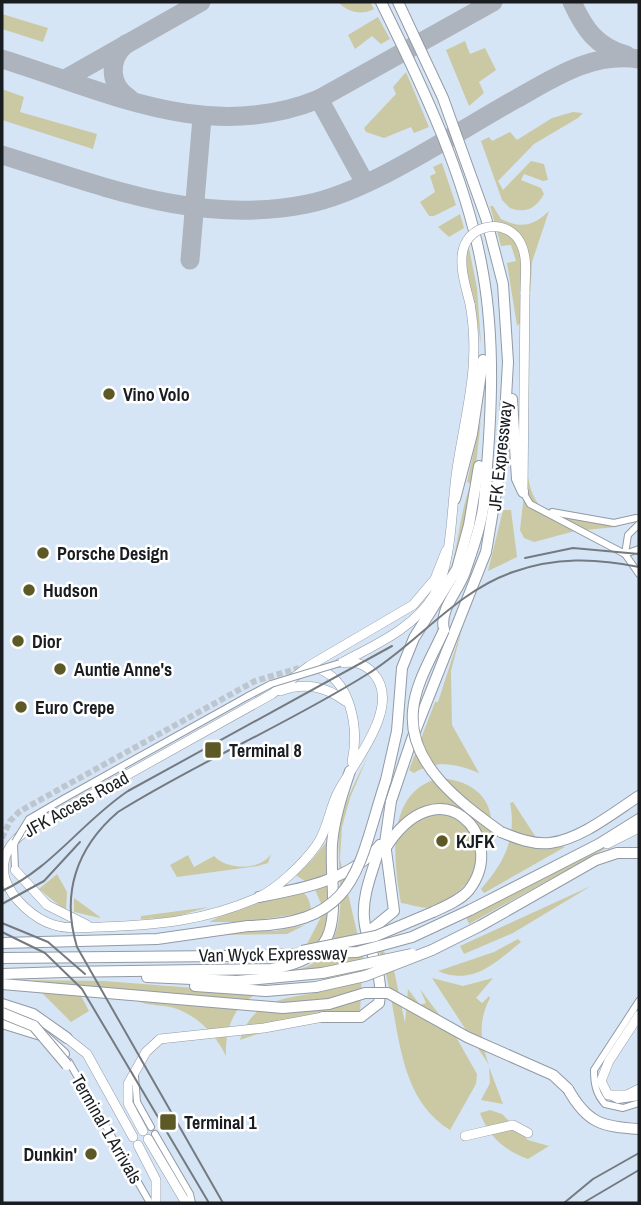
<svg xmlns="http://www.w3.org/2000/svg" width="641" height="1205" font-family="'Archivo Narrow',sans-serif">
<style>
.built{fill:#d6e5f6}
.green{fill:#cac9a3}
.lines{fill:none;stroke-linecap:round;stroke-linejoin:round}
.taxiway{stroke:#adb4bd;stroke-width:19}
.street-tunnel{stroke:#bdc5ce;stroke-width:6;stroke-dasharray:6 3;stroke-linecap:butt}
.street-casing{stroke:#929aa5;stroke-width:8}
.secondary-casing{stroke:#929aa5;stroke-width:10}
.highway-casing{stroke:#929aa5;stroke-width:12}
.street{stroke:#fff;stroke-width:6}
.secondary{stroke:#fff;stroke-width:9}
.highway{stroke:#fff;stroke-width:10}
.tram{stroke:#747a80;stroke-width:2}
.street-bridge-casing{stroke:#929aa5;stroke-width:8;stroke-linecap:butt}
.secondary-bridge-casing{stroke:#929aa5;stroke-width:10;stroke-linecap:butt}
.highway-bridge-casing{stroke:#929aa5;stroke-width:12;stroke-linecap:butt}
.street-bridge{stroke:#fff;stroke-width:6}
.secondary-bridge{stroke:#fff;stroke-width:9}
.highway-bridge{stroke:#fff;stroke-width:10}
.poi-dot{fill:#5d5926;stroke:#fff;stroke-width:2.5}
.labels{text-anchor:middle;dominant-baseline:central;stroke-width:5;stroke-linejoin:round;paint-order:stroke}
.poi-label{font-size:18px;font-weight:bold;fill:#191d20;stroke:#fff;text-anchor:start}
.street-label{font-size:18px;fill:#191d20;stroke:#fff}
</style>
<rect width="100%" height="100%" fill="#e6effa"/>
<!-- built -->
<rect class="built" x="2" y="2" width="637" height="1201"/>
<!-- green -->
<g class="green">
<path d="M338 2H370L374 9C361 16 348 12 338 2Z"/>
<polygon points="2,14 48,28 43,42 2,29"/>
<polygon points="378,17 390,39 381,44 372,36 355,49 348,35"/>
<polygon points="465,41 470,54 485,48 496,70 479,82 484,93 469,106 446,50"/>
<polygon points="406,72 429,127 414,133 411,127 384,138 366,132 364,128 396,94 393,87"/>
<polygon points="2,89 24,97 20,112 97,134 93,149 2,120"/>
<path d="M573 112 583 113 578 118 534 144 498 181 503 190 531 161 544 164 548 180 543 181 524 174 521 180 541 188 544 194C536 208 526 214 510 208L502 200 481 141 489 137 492 141 510 132 517 140 552 118Z"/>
<polygon points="442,163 456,205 434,216 429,216 420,202 435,192 430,176 436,173 433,167"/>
<path d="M490 206H493L501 219C522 229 533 226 549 211L532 262 528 335 521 322 517 326 507 263 516 261 511 245 501 246Z"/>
<polygon points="460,214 464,228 449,237 438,227"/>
<polygon points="466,233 477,288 481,344 474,304 467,305 457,257"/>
<path d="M481 419 474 484 457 568 445 602 413 629C428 612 441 596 449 575 459 545 459 514 471 484L467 482Z"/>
<path d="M527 468C533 541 589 509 628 522L616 527 575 531 534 542 524 538 520 530Z"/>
<polygon points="503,510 511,510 517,557 488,571"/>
<path d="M463 625 451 671 452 725 479 773C457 764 437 759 414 773L409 770 435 702H438Z"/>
<path d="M368 756 350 798 342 827 340 859 363 958 360 1013H319L240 1040C253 997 287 999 325 991L322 969 279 975C292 971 309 968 319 959 355 925 333 870 340 826 344 801 357 779 368 756Z"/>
<path d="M440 778C526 785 491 885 433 907 425 910 410 904 401 903 393 860 385 791 440 778Z"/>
<path d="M513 802 537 839 565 847 484 893 481 889C504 863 517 838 510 803Z"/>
<polygon points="639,830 469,924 466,917 578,857"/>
<polygon points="328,840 329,901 322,906 314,887 294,874 311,861"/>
<path d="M271 854 268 863 258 866 177 877 170 865 188 855 194 867 214 856C227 870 260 871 271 854Z"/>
<polygon points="57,874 67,892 66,911 39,889"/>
<path d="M284 884C300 885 311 896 311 912L244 922H209Z"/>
<polygon points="591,886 513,933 464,954 460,946"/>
<polygon points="74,898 100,917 100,918 74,912"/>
<polygon points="209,907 171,918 141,919 141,916"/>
<polygon points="330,911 320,942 307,944 321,917"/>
<polygon points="305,925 287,934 205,935 205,931 275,931"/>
<path d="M518 939 521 942C495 963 473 986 438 971L494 952Z"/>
<path d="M378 940 394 970 405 1023 408 989 420 1005 426 1003 420 989 456 1037 477 1074 476 1084 450 1130C387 1091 403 1001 375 942Z"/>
<path d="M432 978 463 986 493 978 476 998 482 1003 489 996 490 998C478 1021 480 1041 489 1065Z"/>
<path d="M29 980 104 981 259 993C233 1005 225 1029 226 1056 216 1035 197 1015 174 1008 163 1005 151 1006 140 1002L141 992Z"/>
<polygon points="42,993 81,996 89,1011 71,1022"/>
<polygon points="489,1067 503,1104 481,1100 490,1083"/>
<path d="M490 1110 502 1114 528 1140 549 1146 528 1159C504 1150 489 1137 480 1113Z"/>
</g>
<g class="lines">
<!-- taxiway -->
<g class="taxiway">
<path d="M572 2C584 28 596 47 626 55"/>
<path d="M126 44C108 60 109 85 129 98"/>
<path d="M2 59C108 92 209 144 319 99L493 2"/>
<polyline points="65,79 201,2"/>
<polyline points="319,99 365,183"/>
<path d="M2 155C102 186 200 226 307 204 372 191 456 132 516 99 555 77 592 52 639 59"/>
<polyline points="190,260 202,118"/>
</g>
<!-- street-tunnel -->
<polyline class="street-tunnel" points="2,838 10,821 20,811 255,681 299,668"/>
<defs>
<g id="street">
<polyline points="523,492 530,504 625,554 639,574"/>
<polyline points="552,512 614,523 636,518"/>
<polyline points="625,554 628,535 639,524"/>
<polyline points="625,554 639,549"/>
<polyline points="65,798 248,696"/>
<polyline points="14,844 15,870"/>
<path d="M639 1001 594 1070C594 1084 596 1094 605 1104L623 1108 639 1103"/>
<polyline points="69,1062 150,1203"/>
<polyline points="135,1076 137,1102 151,1127"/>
<polyline points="612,1097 618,1100 639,1097"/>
<polyline points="155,1134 190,1194 192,1203"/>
</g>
<g id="secondary">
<polyline points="523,491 525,292"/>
<path d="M345 661C377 644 415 627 434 595 453 563 451 505 457 469 466 409 481 365 470 304"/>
<path d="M340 663C354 661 364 663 373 673 403 705 354 762 338 792 329 809 328 830 316 846 303 864 277 889 257 898 204 921 157 925 101 927 86 927 69 930 54 925 34 919 12 899 5 879 0 860 8 845 23 833L272 694 309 666 413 605 435 579 446 551"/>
<path d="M314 667C352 678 359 729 352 762"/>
<path d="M280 691C305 682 325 686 345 701"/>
<polyline points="607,844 639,828"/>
<polyline points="15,870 47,905 87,925"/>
<polyline points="639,1015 609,1061 601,1081 608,1095 627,1095 639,1089"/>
<polyline points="67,1038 87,1054 133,1137"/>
<polyline points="143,1131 128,1103 128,1084 146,1052 160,1039 264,1028 323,1017"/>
<polyline points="465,1136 513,1125 528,1133"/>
<polyline points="148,1139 186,1203"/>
<polyline points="138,1145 156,1180 156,1203"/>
</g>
<g id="highway">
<path d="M381 2C423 87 467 179 483 273 496 346 491 427 484 501 482 524 472 551 465 572 458 592 439 609 444 630"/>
<polyline points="512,399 517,479 523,492"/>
<polyline points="455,499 472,434 483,360"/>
<polyline points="386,780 397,731 402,668 414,638 457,569 469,525 479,466"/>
<path d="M501 832C516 838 533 845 550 843 581 839 613 813 639 796"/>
<path d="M385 849C439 762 510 837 469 890 461 900 444 907 433 912"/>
<path d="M259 897C301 889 351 880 380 845"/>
<polyline points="470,910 599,844 639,819"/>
<polyline points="367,933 394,911 385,843 391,801 412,739 486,552 503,451 508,362 503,284 486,218 443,98 398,2"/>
<polyline points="2,943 157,939 248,926"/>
<polyline points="432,950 480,926 596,860 617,853 639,853"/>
<polyline points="2,958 226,956"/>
<path d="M59 972 271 969C353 957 329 905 332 844 334 819 342 795 350 771"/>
<polyline points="2,974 65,972"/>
<polyline points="147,977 237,981 322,973"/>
<polyline points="2,984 283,1008 329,1004"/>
<polyline points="195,986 266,991 316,987"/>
<polyline points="2,1004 33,1014 67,1038"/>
<path d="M323 1017H361L379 1003C385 972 366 948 364 918 362 893 374 869 380 845"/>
<polyline points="2,1023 44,1036 64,1054"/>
<path d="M568 1089C587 1123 602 1127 639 1129"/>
</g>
</defs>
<!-- street casing -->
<use href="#street" class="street-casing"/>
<!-- secondary casing -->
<use href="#secondary" class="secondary-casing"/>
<!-- highway casing -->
<use href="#highway" class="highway-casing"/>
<!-- street -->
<use href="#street" class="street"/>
<!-- secondary -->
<use href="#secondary" class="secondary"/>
<!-- highway -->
<use href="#highway" class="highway"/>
<!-- tram -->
<g class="tram">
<polyline points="525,558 573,548 639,554"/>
<path d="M2 891C52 868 83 821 128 791L392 646"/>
<polyline points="2,904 44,881 80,842"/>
<polyline points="2,923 48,942 85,974"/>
<polyline points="2,932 45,953 82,989 209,1203"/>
<path d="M223 1203 77 947C61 894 76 848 118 812 198 762 286 725 366 675 417 644 455 592 513 572 555 557 596 558 639 567"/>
<polyline points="564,1203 593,1179 639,1153"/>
<polyline points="583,1203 639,1170"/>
</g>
<defs>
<g id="street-bridge">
<polyline points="248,696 271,684 340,663"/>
<polyline points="15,842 29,819 65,798"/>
</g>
<path id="secondary-bridge" d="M470 304C466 287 459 267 463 250 470 222 509 218 521 244 528 258 525 277 525 292"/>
<g id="highway-bridge">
<path d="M444 630C433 655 415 683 413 711 408 765 462 804 501 832"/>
<path d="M248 926C359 924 357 868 386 780"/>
<polyline points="302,951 376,936 433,912"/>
<polyline points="226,956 357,952 412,937 470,910"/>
<polyline points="322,973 412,954"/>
<polyline points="316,987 365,976 432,950"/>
<polyline points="329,1004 365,993 388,993 467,1037 553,1075 568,1089"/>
<polyline points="2,1013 34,1026 67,1065"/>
</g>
</defs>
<!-- street-bridge casing -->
<use href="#street-bridge" class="street-bridge-casing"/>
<!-- secondary-bridge casing -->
<use href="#secondary-bridge" class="secondary-bridge-casing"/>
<!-- highway-bridge casing -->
<use href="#highway-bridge" class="highway-bridge-casing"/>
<!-- street-bridge -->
<use href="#street-bridge" class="street-bridge"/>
<!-- secondary-bridge -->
<use href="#secondary-bridge" class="secondary-bridge"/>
<!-- highway-bridge -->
<use href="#highway-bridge" class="highway-bridge"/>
</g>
<!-- markers -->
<g class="poi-dot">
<circle cx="109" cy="394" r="7"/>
<circle cx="43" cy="553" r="7"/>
<circle cx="29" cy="590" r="7"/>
<circle cx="18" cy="641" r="7"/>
<circle cx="60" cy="669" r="7"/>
<circle cx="21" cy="707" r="7"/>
<rect x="204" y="741" width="18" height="18" rx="3.5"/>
<circle cx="442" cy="841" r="7"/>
<rect x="159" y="1113" width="18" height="18" rx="3.5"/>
<circle cx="91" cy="1154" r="7"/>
</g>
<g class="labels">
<!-- poi labels -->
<g class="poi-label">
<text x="123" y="394">Vino Volo</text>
<text x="57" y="553">Porsche Design</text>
<text x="43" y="590">Hudson</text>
<text x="32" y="641">Dior</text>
<text x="74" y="669">Auntie Anne's</text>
<text x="35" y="707">Euro Crepe</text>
<text x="229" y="750">Terminal 8</text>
<text x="456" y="841">KJFK</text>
<text x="184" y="1122">Terminal 1</text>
<text x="77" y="1154" text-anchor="end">Dunkin'</text>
</g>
<!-- street labels -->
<g class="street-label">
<text transform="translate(500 456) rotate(-84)">JFK Expressway</text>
<text transform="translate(76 804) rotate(-29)">JFK Access Road</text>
<text transform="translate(273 954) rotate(-1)">Van Wyck Expressway</text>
<text transform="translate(107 1129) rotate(60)">Terminal 1 Arrivals</text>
</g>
</g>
<!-- border -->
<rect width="641" height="1205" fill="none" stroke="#191d20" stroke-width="7"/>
</svg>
